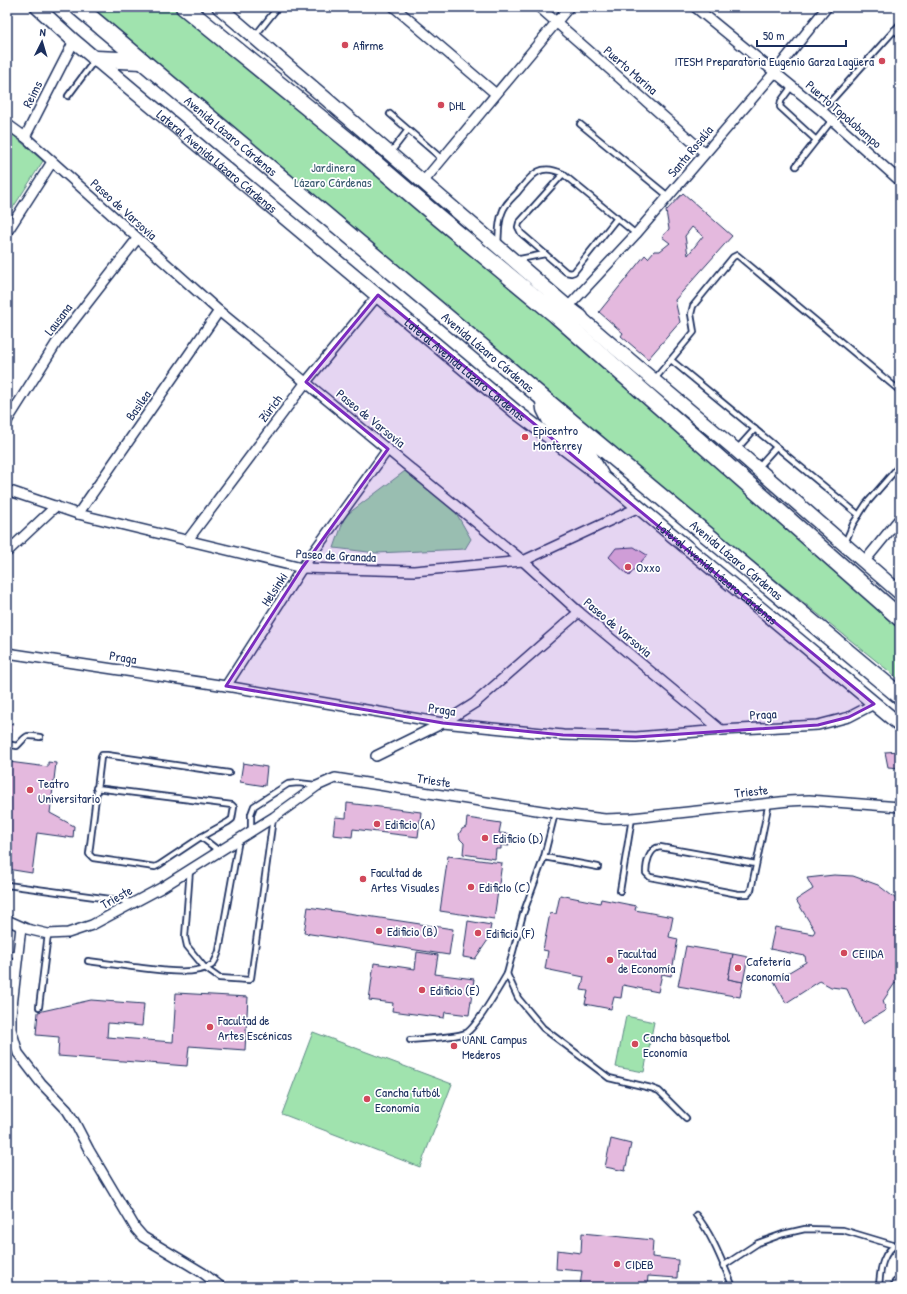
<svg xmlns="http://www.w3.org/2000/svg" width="907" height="1294" font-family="'Patrick Hand',sans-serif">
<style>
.green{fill:#a0e3ae;stroke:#5e8986}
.building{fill:#e4b9de;stroke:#1b2f5e;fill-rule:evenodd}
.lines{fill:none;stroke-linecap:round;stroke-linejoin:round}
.service-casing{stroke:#1b2f5e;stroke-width:8}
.minor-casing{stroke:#1b2f5e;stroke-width:12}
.secondary-casing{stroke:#1b2f5e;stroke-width:16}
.trunk-casing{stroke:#1b2f5e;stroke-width:19}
.service{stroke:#fff;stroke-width:4.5}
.minor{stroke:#fff;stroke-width:9}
.secondary{stroke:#fff;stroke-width:13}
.trunk{stroke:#fff;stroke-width:16}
.marked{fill:#7b2cbf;fill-opacity:0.2;stroke:#7b2cbf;stroke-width:3;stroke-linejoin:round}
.poi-dot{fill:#d1495b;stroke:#fff;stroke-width:1.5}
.labels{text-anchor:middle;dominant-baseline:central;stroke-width:3.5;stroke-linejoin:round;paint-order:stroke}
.poi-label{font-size:13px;fill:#1b2f5e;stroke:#fff;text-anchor:start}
.street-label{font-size:13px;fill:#1b2f5e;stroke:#fff}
.park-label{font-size:13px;fill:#3c5c72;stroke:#fff}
</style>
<rect width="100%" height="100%" fill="#fff"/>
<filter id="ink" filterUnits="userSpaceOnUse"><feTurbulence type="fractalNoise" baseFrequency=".025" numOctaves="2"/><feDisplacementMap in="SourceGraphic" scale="8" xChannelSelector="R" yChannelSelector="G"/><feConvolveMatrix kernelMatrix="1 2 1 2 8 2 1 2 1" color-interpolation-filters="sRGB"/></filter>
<g filter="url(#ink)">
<!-- green -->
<g class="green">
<polygon points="78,7 184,7 556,315 900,628 900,680 543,393"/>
<polygon points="7,130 43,161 7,217"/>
<polygon points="405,471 455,511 471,539 465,549 377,553 334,548 345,516"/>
<polygon points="626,1016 654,1022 644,1072 616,1067"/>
<polygon points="313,1032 452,1084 420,1167 282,1114"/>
</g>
<!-- building -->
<g class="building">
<path d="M683 193 732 236 675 300 680 322 648 359 621 336 623 333 599 312 645 255 648 258 654 251H660L670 243 662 237 669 229 666 211ZM692 227 703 236 688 255 685 236Z"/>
<polygon points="634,547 647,555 629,576 609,557 616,548"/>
<polygon points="7,723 13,724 11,738 7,737"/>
<polygon points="7,745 12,746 9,762 48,767 48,762 56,763 50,813 74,826 73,838 37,833 32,873 7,869"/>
<polygon points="900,751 900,768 888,767 885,752"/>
<polygon points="243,763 267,767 265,786 240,782"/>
<polygon points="347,803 421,812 418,837 353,829 352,837 333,835 335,817 346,818"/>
<polygon points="467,818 501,823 499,833 510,834 509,846 501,845 501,849 496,849 495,859 463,854 464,843 460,839 459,834 462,829 466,827"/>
<polygon points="448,856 502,863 494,919 440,911"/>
<polygon points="834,875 853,876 878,885 900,902 900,984 895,983 883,1001 886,1010 863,1024 847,989 831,987 820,981 786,1003 774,981 806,962 805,956 770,949 775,927 813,934 815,931 796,900 813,889 807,878"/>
<polygon points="560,895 600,903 601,899 636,906 635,910 673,917 669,937 678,939 671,976 662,974 658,992 623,985 621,998 614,997 611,1009 585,1004 588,991 581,990 584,977 545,969 548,951 543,950 550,913 556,914"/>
<polygon points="308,907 453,929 449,955 304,933"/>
<polygon points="468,921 491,925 488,940 475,959 463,957"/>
<polygon points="686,946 733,954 728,979 743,982 740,997 678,986"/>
<polygon points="417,952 438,955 435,974 474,979 469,1015 445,1012 444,1018 392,1011 393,1003 369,1000 374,963 415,969"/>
<polygon points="733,954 748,957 743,982 728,979"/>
<polygon points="176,993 248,997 245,1050 189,1046 187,1066 58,1056 59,1037 36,1035 38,1012 91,1000 144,1004 142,1026 108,1023 107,1037 173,1042"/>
<polygon points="611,1139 631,1144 625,1171 605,1167"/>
<polygon points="582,1233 653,1240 652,1257 678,1260 677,1278 648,1276 647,1287 580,1287 582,1271 556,1269 557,1250 581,1253"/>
</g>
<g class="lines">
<defs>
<g id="service">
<polyline points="894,30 900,35"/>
<polyline points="255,36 278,7"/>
<polyline points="792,86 781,101 780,107 816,140"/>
<polyline points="68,96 94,61"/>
<polyline points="822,111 900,24"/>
<polyline points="390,114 442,159"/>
<polyline points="580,124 668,196"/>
<polyline points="391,152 408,130"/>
<polyline points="796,166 832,120"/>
<polyline points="563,174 519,223 518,227 521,233 566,272 571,273 574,272 617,218"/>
<path d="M498 244C499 234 498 223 502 213 504 205 511 199 517 193 531 176 539 162 563 174L636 234"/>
<polyline points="515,260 545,254"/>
<polyline points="671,360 859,515"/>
<polyline points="654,380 694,332 691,314 693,306 733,257 737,255 900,391"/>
<polyline points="737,449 755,429"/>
<polyline points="758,467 776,447"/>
<polyline points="845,543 853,524 866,504 900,465"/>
<path d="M7 744 17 746C28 735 24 735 40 737"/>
<polyline points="96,788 232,805 234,807 232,819 228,822 201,837 159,865 155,867 93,858 89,854 101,757 102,755 107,755 229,773"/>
<polyline points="555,813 544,857 598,867"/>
<polyline points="251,831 251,814 254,806 288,784 298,783 316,785"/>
<polyline points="201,837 219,851"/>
<polyline points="544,857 523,914 507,974 518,998 543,1028 609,1078 651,1088 659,1091 686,1118"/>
<path d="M756 864 660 847C649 848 646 864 646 873L650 877 738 894H748L751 890 769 802"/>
<polyline points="190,869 185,937 187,946 205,968 219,978 249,980 251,978 273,818"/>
<polyline points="7,885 132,902"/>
<polyline points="620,891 632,818"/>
<polyline points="7,954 19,955"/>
<path d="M88 961C103 963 118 965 133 967 154 969 193 977 212 965 216 961 217 956 219 951L239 839"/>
<polyline points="39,1007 48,934"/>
<path d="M410 1040C423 1039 456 1037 466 1033 476 1028 500 986 507 974"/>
<path d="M696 1215C712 1234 723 1264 733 1287"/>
<polyline points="723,1266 758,1243 783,1234 805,1229 843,1230 893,1245"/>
<path d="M879 1287C880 1270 882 1250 900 1243"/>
<polyline points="893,1287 895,1282 900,1279"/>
</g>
<g id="minor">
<polyline points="394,7 496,94"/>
<polyline points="539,7 705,153"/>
<polyline points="695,7 822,111 900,181"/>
<polyline points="7,124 25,137 219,311 523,561 579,612 721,730"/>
<polyline points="25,137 74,41"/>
<polyline points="423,182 569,7"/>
<polyline points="7,232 52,162"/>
<polyline points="568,307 636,234 775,72 827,7"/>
<polyline points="7,421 57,342 137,239"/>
<polyline points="7,490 78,514 302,568 414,571 523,561 637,508"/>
<polyline points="78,514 219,311"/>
<polyline points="187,541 306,382 378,295"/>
<polyline points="7,552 56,506"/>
<polyline points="864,562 900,518"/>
<polyline points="7,653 226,686 443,723 563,735 636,737 721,730 818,725 849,717 874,704"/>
<polyline points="226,686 302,568 388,449"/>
<polyline points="376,756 443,723 475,703 579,612"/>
<polyline points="7,920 27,929 48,934 68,933 92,925 161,888 274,817 317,786 335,778 555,813 605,819 632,818 789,801 809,800 900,807"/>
<polyline points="21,927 11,1015 11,1029 18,1053 41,1083 67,1110 75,1123 89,1150 136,1229 143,1237 203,1273 221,1287"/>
</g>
<g id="secondary">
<path id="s1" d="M37 7 74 41 515 411 600 475 900 725"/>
<polyline points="219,7 423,182 613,346 736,450 900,593"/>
</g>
<g id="trunk">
<path id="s2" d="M78 7 544 399 900 696"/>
<polyline points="184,7 356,147 439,218 556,315 900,618"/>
<polyline points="96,59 142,61"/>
<polyline points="551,297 580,318"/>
<polyline points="544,401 545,409 550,419 589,456 600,475"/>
</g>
</defs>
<!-- service casing -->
<use href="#service" class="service-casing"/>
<!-- minor casing -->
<use href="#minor" class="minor-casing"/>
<!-- secondary casing -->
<use href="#secondary" class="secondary-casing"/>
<!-- trunk casing -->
<use href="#trunk" class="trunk-casing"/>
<!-- service -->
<use href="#service" class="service"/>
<!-- minor -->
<use href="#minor" class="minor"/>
<!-- secondary -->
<use href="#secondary" class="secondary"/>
<!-- trunk -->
<use href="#trunk" class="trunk"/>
</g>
</g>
<!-- marked area -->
<path class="marked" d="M378 295 874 704 849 717 818 725 636 737 563 735 443 723 226 686 302 568 388 449 306 382Z"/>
<!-- markers -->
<g class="poi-dot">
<circle cx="345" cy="45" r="4"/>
<circle cx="882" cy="61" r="4"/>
<circle cx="441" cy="105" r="4"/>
<circle cx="525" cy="437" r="4"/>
<circle cx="628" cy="567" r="4"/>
<circle cx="30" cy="790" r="4"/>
<circle cx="377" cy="824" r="4"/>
<circle cx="485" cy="838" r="4"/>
<circle cx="363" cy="879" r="4"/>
<circle cx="471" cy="887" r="4"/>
<circle cx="379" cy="931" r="4"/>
<circle cx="478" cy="933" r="4"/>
<circle cx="844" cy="953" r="4"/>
<circle cx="610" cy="960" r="4"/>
<circle cx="738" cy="968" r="4"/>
<circle cx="422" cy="990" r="4"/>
<circle cx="210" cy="1027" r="4"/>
<circle cx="635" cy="1044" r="4"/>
<circle cx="454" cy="1046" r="4"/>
<circle cx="367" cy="1099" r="4"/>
<circle cx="617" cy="1264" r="4"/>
</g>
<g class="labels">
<!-- poi labels -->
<g class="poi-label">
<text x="353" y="45">Afirme</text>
<text x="874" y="61" text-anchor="end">ITESM Preparatoria Eugenio Garza Lagüera</text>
<text x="449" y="105">DHL</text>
<text x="533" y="430">Epicentro<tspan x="533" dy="15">Monterrey</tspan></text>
<text x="636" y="567">Oxxo</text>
<text x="38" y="783">Teatro<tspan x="38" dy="15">Universitario</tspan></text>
<text x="385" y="824">Edificio (A)</text>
<text x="493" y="838">Edificio (D)</text>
<text x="371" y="872">Facultad de<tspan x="371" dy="15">Artes Visuales</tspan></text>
<text x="479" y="887">EdificIo (C)</text>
<text x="387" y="931">Edificio (B)</text>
<text x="486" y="933">Edificio (F)</text>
<text x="618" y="953">Facultad<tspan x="618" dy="15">de Economía</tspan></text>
<text x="852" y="953">CEIIDA</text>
<text x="746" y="961">Cafetería<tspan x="746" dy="15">economía</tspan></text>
<text x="430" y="990">Edificio (E)</text>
<text x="218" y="1020">Facultad de<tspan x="218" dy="15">Artes Escénicas</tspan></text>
<text x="643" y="1037">Cancha bàsquetbol<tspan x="643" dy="15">Economía</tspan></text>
<text x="462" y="1039">UANL Campus<tspan x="462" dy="15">Mederos</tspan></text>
<text x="375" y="1092">Cancha futból<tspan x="375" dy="15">Economía</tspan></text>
<text x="625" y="1264">CIDEB</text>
</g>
<!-- street labels -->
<g class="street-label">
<text transform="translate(631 70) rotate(41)">Puerto Marina</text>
<text transform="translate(32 94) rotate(-63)">Reims</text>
<text transform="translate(844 114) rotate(41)">Puerto Topolobampo</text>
<text stroke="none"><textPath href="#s2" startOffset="200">Avenida Lázaro Cárdenas</textPath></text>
<text transform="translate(690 151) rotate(-50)">Santa Rosalía</text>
<text stroke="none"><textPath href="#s1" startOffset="237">Lateral Avenida Lázaro Cárdenas</textPath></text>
<text transform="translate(124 209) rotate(42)">Paseo de Varsovia</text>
<text transform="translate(58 319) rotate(-53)">Lausana</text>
<text stroke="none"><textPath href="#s2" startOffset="536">Avenida Lázaro Cárdenas</textPath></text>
<text stroke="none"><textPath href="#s1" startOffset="561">Lateral Avenida Lázaro Cárdenas</textPath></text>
<text transform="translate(138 405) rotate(-55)">Basilea</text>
<text transform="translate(270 408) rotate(-53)">Zúrich</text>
<text transform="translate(371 418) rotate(39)">Paseo de Varsovia</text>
<text transform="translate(336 555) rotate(3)">Paseo de Granada</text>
<text stroke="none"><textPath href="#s2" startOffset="860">Avenida Lázaro Cárdenas</textPath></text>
<text stroke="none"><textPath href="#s1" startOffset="885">Lateral Avenida Lázaro Cárdenas</textPath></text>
<text transform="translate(274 589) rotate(-57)">Helsinki</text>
<text transform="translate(618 627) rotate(40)">Paseo de Varsovia</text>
<text transform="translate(123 657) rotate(9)">Praga</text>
<text transform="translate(442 709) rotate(8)">Praga</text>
<text transform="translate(763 714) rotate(-3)">Praga</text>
<text transform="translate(434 780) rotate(9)">Trieste</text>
<text transform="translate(751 791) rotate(-6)">Trieste</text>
<text transform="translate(116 897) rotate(-29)">Trieste</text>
</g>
<!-- park labels -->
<g class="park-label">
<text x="333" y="167">Jardinera<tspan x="333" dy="15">Lázaro Cárdenas</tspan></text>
</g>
</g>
<!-- margin -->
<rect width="907" height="1294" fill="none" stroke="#fff" stroke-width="24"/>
<rect x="12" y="12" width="883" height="1270" fill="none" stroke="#1b2f5e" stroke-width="1.5" filter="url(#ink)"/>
<!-- north arrow -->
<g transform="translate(42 42) rotate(5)" stroke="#ffffff" stroke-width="3" paint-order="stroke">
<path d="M0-3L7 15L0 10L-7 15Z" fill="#1b2f5e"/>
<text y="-6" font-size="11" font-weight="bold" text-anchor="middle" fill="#1b2f5e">N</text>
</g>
<!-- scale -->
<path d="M757 40v6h89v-6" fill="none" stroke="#1b2f5e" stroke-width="2"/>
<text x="763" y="40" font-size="12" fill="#1b2f5e" stroke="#ffffff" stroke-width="3" paint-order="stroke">50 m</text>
</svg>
